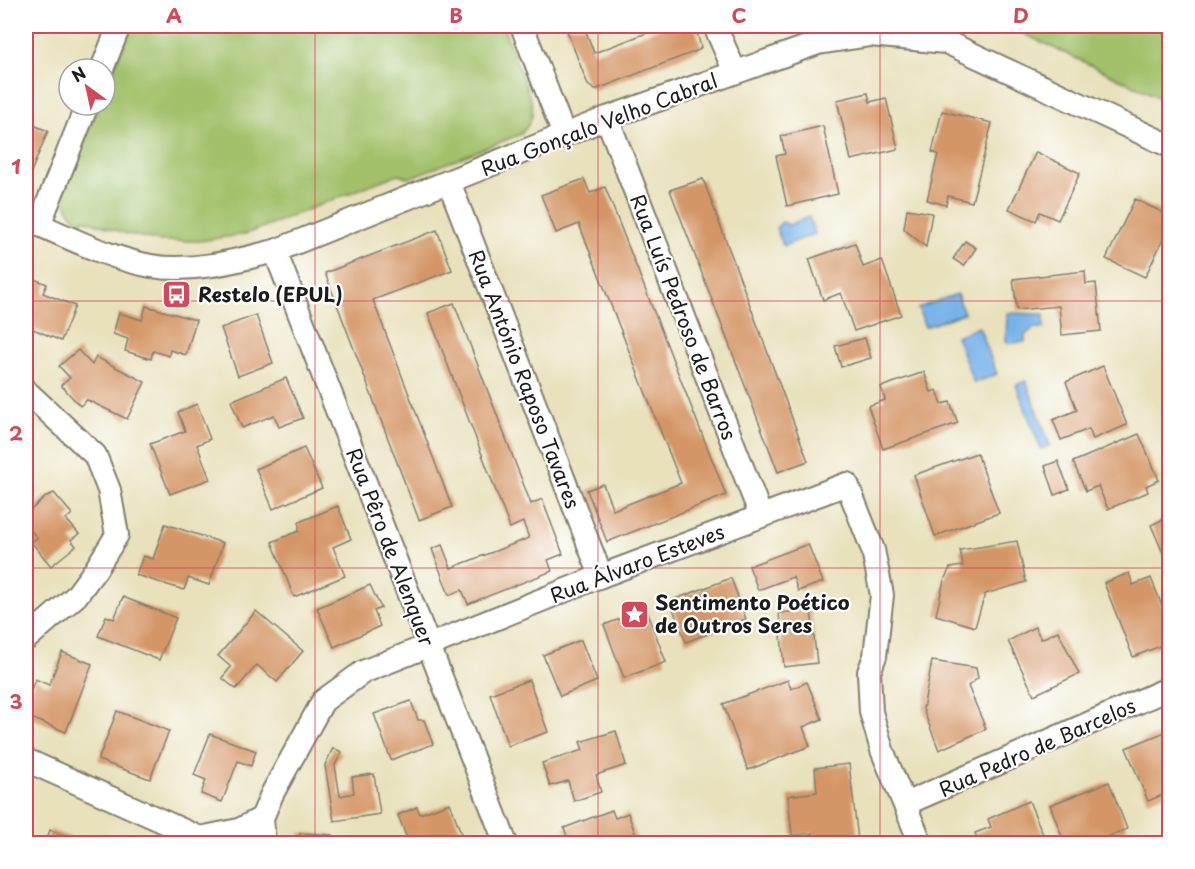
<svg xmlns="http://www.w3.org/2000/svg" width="1195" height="869" font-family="'Playpen Sans',sans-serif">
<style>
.green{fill:#a2c16a;stroke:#5f6e43;stroke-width:1.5}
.water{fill:#77b2e9;stroke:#4a6782;stroke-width:1.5}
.building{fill:#d49666}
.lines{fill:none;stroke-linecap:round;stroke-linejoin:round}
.minor-casing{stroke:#827e6c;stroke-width:26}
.minor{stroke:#fff;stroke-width:22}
.grid{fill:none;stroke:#d1495b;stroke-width:1.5;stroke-opacity:0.55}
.labels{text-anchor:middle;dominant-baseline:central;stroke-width:4.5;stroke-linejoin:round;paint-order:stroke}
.street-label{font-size:20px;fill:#1c1c1c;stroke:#fff}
.poi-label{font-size:20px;font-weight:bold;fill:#1c1c1c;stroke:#fff;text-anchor:start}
.neatline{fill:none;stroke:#d1495b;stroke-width:2}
.grid-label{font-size:20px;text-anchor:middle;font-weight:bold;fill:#d1495b}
</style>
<rect width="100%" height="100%" fill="#fff"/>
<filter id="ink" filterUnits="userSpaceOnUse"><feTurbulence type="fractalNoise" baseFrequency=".0167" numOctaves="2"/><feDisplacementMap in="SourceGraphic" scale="12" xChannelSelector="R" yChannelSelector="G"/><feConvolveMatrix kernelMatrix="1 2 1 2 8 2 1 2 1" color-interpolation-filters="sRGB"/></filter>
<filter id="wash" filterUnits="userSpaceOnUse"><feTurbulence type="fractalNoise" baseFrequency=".008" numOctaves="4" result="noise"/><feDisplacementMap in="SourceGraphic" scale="24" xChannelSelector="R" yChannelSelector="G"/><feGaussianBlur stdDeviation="1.35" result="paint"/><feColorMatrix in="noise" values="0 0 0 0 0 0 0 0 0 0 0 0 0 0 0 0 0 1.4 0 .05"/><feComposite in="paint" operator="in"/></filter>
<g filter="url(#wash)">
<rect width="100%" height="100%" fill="#e8e1bc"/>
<!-- green -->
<g class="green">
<path d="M131 26H503L531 100C535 115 531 123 521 134L409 178 398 174 246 234 200 241H159L124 233 83 219 81 224C69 214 65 206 65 191L99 105H105V90Z"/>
<polygon points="1007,26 1169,26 1169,102"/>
</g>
<!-- water -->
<g class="water">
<polygon points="809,217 815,234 783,246 776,228 782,222 789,225"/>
<polygon points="957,294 964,313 925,327 918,308"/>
<polygon points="1007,313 1044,314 1044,328 1034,328 1025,335 1025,342 1006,343"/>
<polygon points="979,327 997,374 974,383 956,336"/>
<polygon points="1026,381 1050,445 1041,449 1016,385"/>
</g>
<g id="blocks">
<!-- building -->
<g class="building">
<polygon points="565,26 584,26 594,53 665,26 695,26 701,47 699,50 595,90 588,85"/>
<polygon points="868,93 870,102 886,98 898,149 851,160 837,100"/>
<polygon points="942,111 992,123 972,202 948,196 946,205 927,200 938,154 932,152"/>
<polygon points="26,122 48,131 31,172 26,170"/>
<polygon points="823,126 838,194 787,206 776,156 785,154 781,136"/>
<polygon points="1036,152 1080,173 1058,220 1040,212 1036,221 1009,209"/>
<polygon points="584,179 590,193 605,187 726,495 607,542 587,490 603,484 613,510 681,483 579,224 556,233 541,195"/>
<polygon points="703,179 808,461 778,472 670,190"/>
<polygon points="1135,199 1170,216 1170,225 1145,277 1106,259"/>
<polygon points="907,209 932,213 926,247 904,229"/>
<polygon points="437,230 452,270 373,300 452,507 419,520 325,273"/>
<polygon points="965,241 976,248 964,266 953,259"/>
<polygon points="855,243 863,267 882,260 901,315 854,331 841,293 823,300 809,259"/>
<polygon points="1085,271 1086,284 1096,283 1101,331 1062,335 1059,306 1017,310 1013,279"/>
<polygon points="26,276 47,284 43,293 75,306 61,341 26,326"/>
<polygon points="454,303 531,504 542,499 563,554 548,560 552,571 468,604 462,590 449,595 432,549 442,545 451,568 529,538 523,522 510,528 428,313"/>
<polygon points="146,306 196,320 186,355 170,350 169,356 153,351 151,359 125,351 128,339 113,334 119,313 142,320"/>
<polygon points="256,315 273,363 238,376 221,328"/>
<polygon points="865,338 871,358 841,367 835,346"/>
<polygon points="78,350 92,365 96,357 145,382 127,419 87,400 80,406 61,385 70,378 59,366"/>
<polygon points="1103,366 1127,425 1093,439 1089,429 1061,440 1053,420 1077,410 1066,382"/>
<polygon points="924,372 931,392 937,390 942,404 950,402 958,423 883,449 868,406 885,400 881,387"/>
<polygon points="286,378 303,418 279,427 274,415 242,428 231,401"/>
<polygon points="197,404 210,439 197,445 210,479 170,494 150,444 185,431 178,412"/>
<polygon points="1139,434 1159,480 1146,486 1148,492 1108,509 1098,486 1086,491 1073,462"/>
<polygon points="304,448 322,488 273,509 256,469"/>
<polygon points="977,453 999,513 935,536 914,475"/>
<polygon points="1058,461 1069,489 1055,495 1045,466"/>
<polygon points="54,493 72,514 66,519 79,534 71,540 76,546 51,566 31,542 37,538 26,524 26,514 47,496"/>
<polygon points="338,506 351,539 333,547 345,576 294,597 272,542 299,531 299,522"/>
<polygon points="1170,516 1170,558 1166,560 1151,525"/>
<polygon points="165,524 223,543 209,585 188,578 184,590 136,575 143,556 153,559"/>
<polygon points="1017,541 1026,582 985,594 975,627 936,615 944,580 950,568 963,566 960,550"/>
<polygon points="808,544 823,582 798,591 793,577 758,590 749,566"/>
<polygon points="1129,573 1133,585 1151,578 1170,626 1170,642 1133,657 1104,583"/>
<polygon points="731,578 746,619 686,642 670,601"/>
<polygon points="370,585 381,608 374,611 380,626 334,647 317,608"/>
<polygon points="123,597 176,618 159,660 98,636 106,616 114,619"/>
<polygon points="646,609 666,662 624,678 604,625"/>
<polygon points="811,610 817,663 784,667 779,613"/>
<polygon points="256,611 303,651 277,682 257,665 236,689 222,678 231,667 218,656"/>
<polygon points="1035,627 1041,639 1058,631 1079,674 1034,695 1008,641"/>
<polygon points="581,640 597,681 560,696 543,655"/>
<polygon points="62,652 92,664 66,732 26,716 26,704 35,679 49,685"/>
<polygon points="932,661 976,668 978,678 968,686 986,729 939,750 923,709"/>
<polygon points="529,680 548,732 508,746 490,694"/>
<polygon points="788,680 791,689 807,682 822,719 803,727 810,746 748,770 723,704"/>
<polygon points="411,701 418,720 424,720 433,744 391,760 374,714"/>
<polygon points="117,711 169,731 150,779 98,760"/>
<polygon points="1170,730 1170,792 1148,801 1126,748"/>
<polygon points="616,731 626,765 596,775 601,792 574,801 568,781 550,786 542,763 583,750 580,742"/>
<polygon points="210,734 256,751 251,766 238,761 222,802 201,794 206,780 194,775"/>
<polygon points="333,748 342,752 335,765 340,796 354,793 352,777 374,774 380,814 334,821 325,765"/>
<polygon points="849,764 858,840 814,844 813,833 792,835 788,796 817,792 815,768"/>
<polygon points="1109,782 1127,829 1090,844 1065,844 1050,805"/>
<polygon points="1029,801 1047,844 979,844 975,833 991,827 988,819"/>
<polygon points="450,803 465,844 402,844 401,842 407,839 398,815 417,807 420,814"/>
<polygon points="612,810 615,818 628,813 639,844 570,844 564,828"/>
<polygon points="50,830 85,843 85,844 45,844"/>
<polygon points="300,833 333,835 333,844 299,844"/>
</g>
</g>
</g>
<g filter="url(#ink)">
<use href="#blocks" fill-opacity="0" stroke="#827e6c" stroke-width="1.5"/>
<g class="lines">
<defs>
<g id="minor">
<polyline points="522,26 564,135"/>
<polyline points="715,26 735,72"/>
<polyline points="102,69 119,26"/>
<polyline points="607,118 761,516"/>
<polyline points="449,182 601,576"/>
<path d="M26 219C66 236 108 258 151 266 192 273 235 261 275 251L607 118 818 43 870 35 946 42 1170 146"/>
<polyline points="39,225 87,105"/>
<polyline points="275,251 506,844"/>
<polyline points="26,391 95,455 109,490 117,535 96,569 76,596 26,639"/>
<polyline points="26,760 200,838 239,830 262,818 272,794 323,701 363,672 601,576 847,484 873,550 882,595 875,656 869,672 871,712 882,750 921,844"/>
<polyline points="905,804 1170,688"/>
<polyline points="262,818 264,844"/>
</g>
</defs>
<!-- minor casing -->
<use href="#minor" class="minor-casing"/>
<!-- minor -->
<use href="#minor" class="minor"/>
</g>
</g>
<!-- grid -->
<path class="grid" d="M315 26V844M598 26V844M880 26V844M26 301H1170M26 568H1170"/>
<!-- icons -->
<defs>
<symbol id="bus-square" viewBox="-11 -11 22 22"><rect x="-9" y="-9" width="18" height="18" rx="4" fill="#d1495b" stroke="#fff"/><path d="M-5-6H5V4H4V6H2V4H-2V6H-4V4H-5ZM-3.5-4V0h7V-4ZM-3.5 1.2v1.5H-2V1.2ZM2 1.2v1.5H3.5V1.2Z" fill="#fff"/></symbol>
<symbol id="sight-square" viewBox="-11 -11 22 22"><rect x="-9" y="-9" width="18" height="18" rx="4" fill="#d1495b" stroke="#fff"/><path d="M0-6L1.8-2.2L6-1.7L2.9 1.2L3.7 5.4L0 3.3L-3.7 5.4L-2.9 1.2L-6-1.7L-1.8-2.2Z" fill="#fff"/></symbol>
</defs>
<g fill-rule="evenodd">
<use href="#bus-square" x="160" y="278" width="33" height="33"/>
<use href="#sight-square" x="618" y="598" width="33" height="33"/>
</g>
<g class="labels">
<!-- street labels -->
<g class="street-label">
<text transform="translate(599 124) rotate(-21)">Rua Gonçalo Velho Cabral</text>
<text transform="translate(684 317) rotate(69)">Rua Luís Pedroso de Barros</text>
<text transform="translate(525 379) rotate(69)">Rua António Raposo Tavares</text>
<text transform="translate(391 547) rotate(69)">Rua Pêro de Alenquer</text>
<text transform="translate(637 563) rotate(-21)">Rua Álvaro Esteves</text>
<text transform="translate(1037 747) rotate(-24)">Rua Pedro de Barcelos</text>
</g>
<!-- poi labels -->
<g class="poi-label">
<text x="198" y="294">Restelo (EPUL)</text>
<text x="655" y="602">Sentimento Poético<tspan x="655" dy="23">de Outros Seres</tspan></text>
</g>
</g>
<!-- margin -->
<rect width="1195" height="869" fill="none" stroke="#fff" stroke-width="66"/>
<!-- north arrow -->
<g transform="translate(87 87) rotate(327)"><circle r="28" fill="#ffffff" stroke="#a4a4a4" stroke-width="1.5"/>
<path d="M0-4.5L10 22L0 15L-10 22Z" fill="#d1495b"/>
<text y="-9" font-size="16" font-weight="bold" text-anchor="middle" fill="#1c1c1c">N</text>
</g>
<rect x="33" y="33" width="1129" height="803" class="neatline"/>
<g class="grid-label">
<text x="174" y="23">A</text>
<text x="456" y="23">B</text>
<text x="739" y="23">C</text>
<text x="1021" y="23">D</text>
<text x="16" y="174">1</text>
<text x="16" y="441">2</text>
<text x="16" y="709">3</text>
</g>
</svg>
